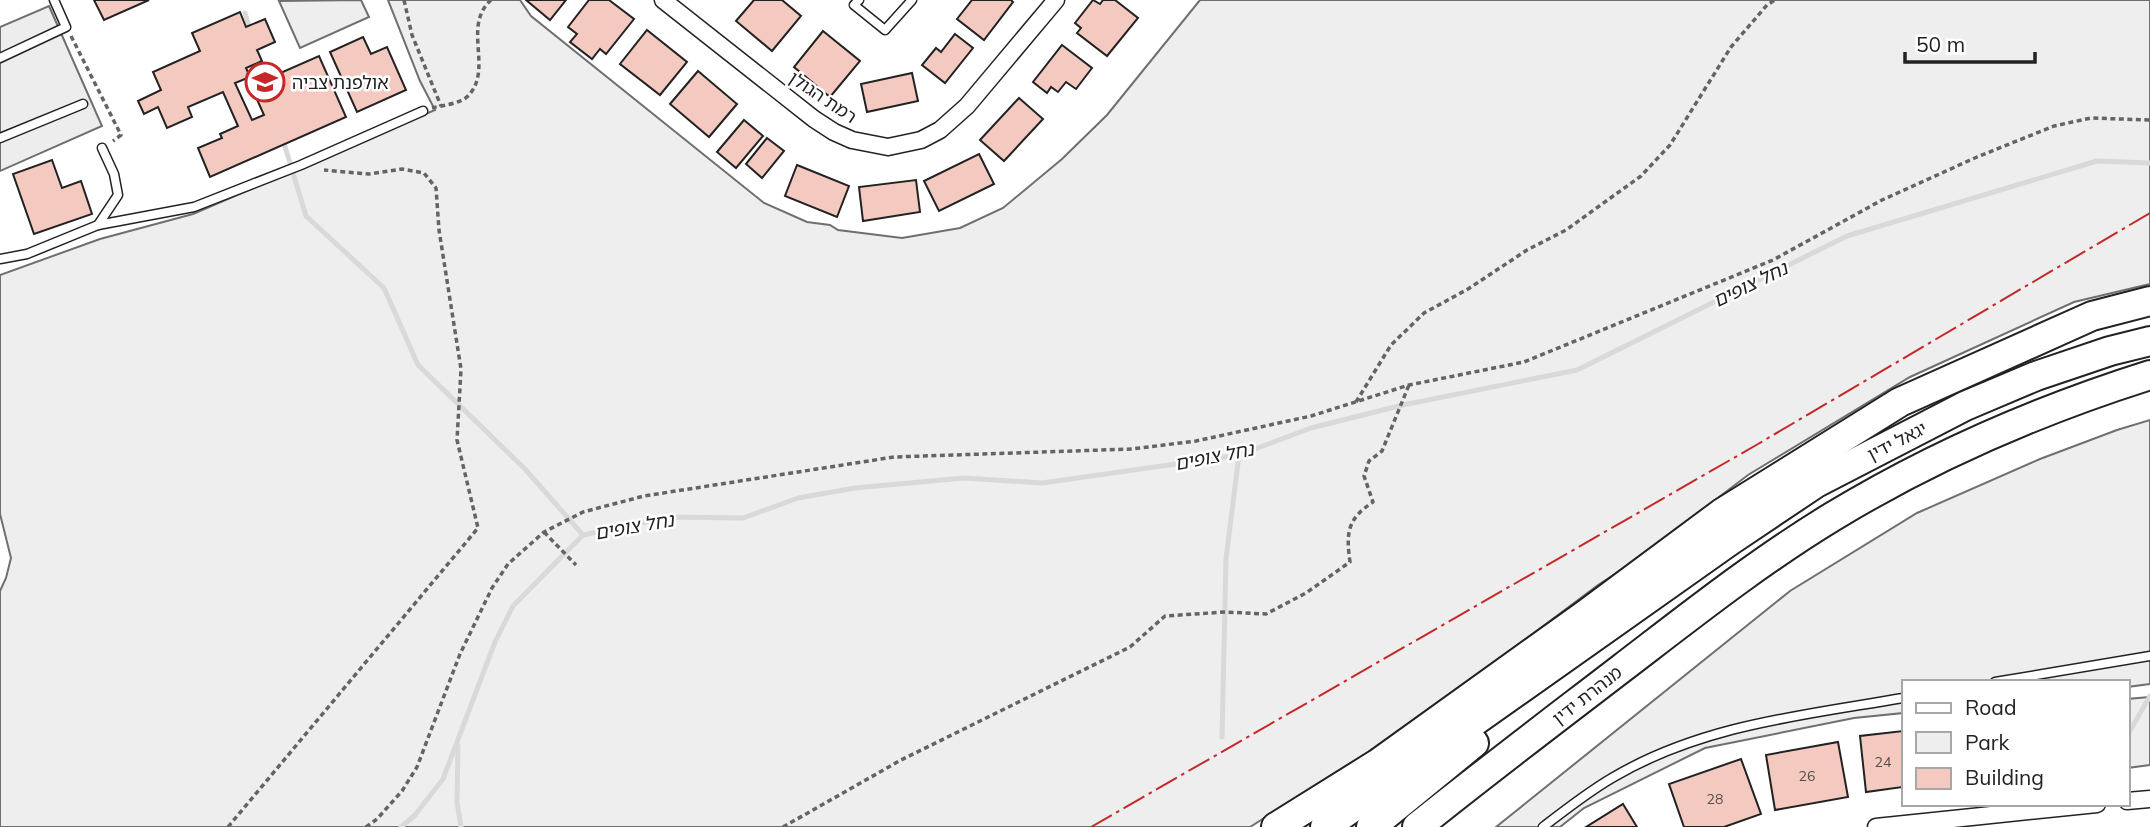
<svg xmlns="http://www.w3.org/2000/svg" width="2150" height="827" font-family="Mulish,'Noto Sans Hebrew',sans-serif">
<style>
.green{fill:#eee;stroke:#6f6f6f;stroke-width:2}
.parking{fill:#ededed;stroke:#6f6f6f;stroke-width:2}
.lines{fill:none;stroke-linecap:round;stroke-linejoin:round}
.stream{stroke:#d9d9d9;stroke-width:5}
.building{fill:#f3c9c0;stroke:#222;stroke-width:2}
.lane-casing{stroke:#222;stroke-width:11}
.street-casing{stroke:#222;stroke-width:19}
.highway-casing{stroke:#222;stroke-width:32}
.path{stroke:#646464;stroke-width:3.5;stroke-dasharray:5 3.5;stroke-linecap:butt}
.lane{stroke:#fff;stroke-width:8}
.street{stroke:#fff;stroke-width:16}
.highway{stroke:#fff;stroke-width:28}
.power{stroke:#c62828;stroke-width:2;stroke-dasharray:24 5 3.5 5;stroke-linecap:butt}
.labels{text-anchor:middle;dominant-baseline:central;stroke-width:5;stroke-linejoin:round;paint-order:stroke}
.number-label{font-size:14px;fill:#564c4a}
.poi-label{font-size:18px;fill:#222;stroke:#fff;text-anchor:start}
.street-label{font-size:18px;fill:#222;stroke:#fff}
.water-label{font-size:19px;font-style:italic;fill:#222;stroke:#fff}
</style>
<rect width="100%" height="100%" fill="#fff"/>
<!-- green -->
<g class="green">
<polygon points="361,0 369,17 300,48 279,1"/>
<polygon points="388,0 520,0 531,16 764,203 807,222 830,225 838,230 902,238 960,228 1003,208 1062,159 1107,115 1200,0 2150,0 2150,284 2074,302 1910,377 1748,475 1635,561 1598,585 1411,725 1250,827 0,827 0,591 6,578 11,558 0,514 0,275 100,239 193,214 435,110 420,81"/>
<polygon points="2150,420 2150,684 2127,687 2127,682 1903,682 1903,713 1854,718 1705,748 1584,808 1560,827 1496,827 1790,591 1917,513 2040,459 2117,430"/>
<polygon points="2150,697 2150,765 2127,768 2127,699"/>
</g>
<!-- parking -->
<polygon class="parking" points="49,6 102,126 0,171 0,27"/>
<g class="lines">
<!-- stream -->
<g class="stream">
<polyline points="245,13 250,30"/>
<polyline points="258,56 266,84"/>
<polyline points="283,140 306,216 384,288 418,365 525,469 583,535"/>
<polyline points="2127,736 2150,696"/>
<polyline points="1222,737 1226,559 1239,455"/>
<polyline points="458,746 457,802 461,827"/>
<polyline points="401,827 415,815 443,779 495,642 513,606 583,535 670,517 743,518 798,498 855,488 964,478 1042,483 1239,455 1311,428 1403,405 1577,370 1847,236 2097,161 2150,163"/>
</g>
</g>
<!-- building -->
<g class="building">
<polygon points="94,0 149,0 104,20"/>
<polygon points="526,0 566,0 550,20"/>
<polygon points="589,0 609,0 634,19 606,54 600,49 592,59 570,42 577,34 568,27"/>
<polygon points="754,0 782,0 801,16 772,51 736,21"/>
<polygon points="972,0 1011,0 1013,2 984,40 957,19"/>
<polygon points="1093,0 1100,4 1103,0 1115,0 1138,18 1107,56 1077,33 1081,28 1075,23"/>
<polygon points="240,12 246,27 265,19 275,42 257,50 262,61 246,68 250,77 235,83 252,120 264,115 251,86 319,56 346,117 210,177 198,148 222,138 220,134 238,126 223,92 188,107 192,117 167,128 158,107 144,114 138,101 161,90 153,72 200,51 192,33"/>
<polygon points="647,30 687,62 660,95 620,64"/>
<polygon points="823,31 860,61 830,97 794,67"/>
<polygon points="955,34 973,48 945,83 922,65 936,48 941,52"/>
<polygon points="363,37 371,54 387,47 406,90 357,112 330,52"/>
<polygon points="1062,45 1092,68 1076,89 1066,82 1058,92 1051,87 1047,93 1033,82"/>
<polygon points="698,71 737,104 709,137 670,104"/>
<polygon points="912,73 918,101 867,112 861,84"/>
<polygon points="1019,98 1043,119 1004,161 980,140"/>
<polygon points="744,120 763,136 736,168 717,152"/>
<polygon points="767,138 784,151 762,178 746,164"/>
<polygon points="979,154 994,184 939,211 924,181"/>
<polygon points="52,160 62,188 81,181 92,214 34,234 13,174"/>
<polygon points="797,165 849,186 837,217 785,196"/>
<polygon points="916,180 920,212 863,221 859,187"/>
<polygon points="1903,731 1903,787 1866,792 1860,736"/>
<polygon points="1838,742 1848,797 1775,810 1766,755"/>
<polygon points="1741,759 1761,814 1724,827 1684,827 1669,784"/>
<polygon points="1623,804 1637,827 1586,827"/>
</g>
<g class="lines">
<defs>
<g id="lane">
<polyline points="859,0 854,5 885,30 912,0"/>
<polyline points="0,58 66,27 54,0"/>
<polyline points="0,138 83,104"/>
<polyline points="98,225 118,195 114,174 102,148"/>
<polyline points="0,259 27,254 98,225 194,207 301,165 423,111"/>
<polyline points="1995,682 2150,656"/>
<path d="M1543 827C1565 810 1588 792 1612 778 1701 725 1804 715 1903 698"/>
</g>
<g id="street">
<polyline points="663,0 814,119 834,132 852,140 888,147 921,140 940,130 967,106 1056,0"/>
<polyline points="2127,801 2150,799"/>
<polyline points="1876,827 2097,804"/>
</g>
<g id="highway">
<polyline points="1276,827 1377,764 1586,614 1722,513 1900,402 2092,316 2150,301"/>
<polyline points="1325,827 1731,540 1816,483 1965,406 2036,376 2110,351 2150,341"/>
<polyline points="1371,827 1474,743"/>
<path d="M1417 827C1484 773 1553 721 1622 668 1690 616 1758 562 1832 517 1931 457 2039 410 2150 375"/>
</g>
</defs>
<!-- lane casing -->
<use href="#lane" class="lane-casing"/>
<!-- street casing -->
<use href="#street" class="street-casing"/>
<!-- highway casing -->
<use href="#highway" class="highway-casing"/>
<!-- path -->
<g class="path">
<polyline points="404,0 412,35 441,106"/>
<polyline points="71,36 121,135 113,141"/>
<path d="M432 108C443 105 461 104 469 95 493 68 462 26 491 0"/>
<polyline points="1356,402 1391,345 1424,313 1468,289 1527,250 1566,230 1641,176 1670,145 1731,47 1767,5 1775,0"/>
<polyline points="544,532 576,565"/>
<polyline points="228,827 478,528 457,440 461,369 439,230 436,188 424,173 402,169 369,174 324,170"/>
<polyline points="366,827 377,819 402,791 417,767 460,654 492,588 508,564 544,532 583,512 644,496 894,457 1132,449 1196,441 1311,416 1409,385 1524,362 1773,260 1882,200 1977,157 2054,126 2091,118 2150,120"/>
<path d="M783 827 901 760 1130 647 1165 616 1225 612 1266 614 1306 593 1350 562C1346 533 1347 519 1373 502L1364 476 1369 461 1382 451 1409 385"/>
</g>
<!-- lane -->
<use href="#lane" class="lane"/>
<!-- street -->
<use href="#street" class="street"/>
<!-- highway -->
<use href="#highway" class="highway"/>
<!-- power -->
<polyline class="power" points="1091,827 1758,444 2150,213"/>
</g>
<!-- icons -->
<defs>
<symbol id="school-ring" viewBox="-11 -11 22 22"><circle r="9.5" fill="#fff" stroke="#c62828" stroke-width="1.5"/><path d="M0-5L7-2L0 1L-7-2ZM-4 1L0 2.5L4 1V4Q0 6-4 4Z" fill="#c62828"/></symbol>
</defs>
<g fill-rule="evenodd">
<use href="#school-ring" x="243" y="60" width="44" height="44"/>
</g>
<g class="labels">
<!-- number labels -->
<g class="number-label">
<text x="1883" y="762">24</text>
<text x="1807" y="776">26</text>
<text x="1715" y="799">28</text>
</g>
<!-- poi labels -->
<g class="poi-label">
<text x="292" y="82">אולפנת צביה</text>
</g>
<!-- street labels -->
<g class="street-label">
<text transform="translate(823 97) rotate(34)">רמת הגולן</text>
<text transform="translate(1897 441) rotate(-27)">יגאל ידין</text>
<text transform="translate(1587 695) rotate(-38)">מנהרת ידין</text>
</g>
<!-- water labels -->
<g class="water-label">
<text transform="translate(1750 284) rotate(-26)">נחל צופים</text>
<text transform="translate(1214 456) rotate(-11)">נחל צופים</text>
<text transform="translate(634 526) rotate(-10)">נחל צופים</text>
</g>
</g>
<!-- legend -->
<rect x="1902" y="680" width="228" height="126" fill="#ffffff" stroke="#a7a7a7" stroke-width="2"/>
<rect x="1916" y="703" width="35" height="10" fill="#ffffff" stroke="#a7a7a7" stroke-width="2"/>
<text x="1965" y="715" font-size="21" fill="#222222">Road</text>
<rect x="1916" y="732" width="35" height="21" fill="#eeeeee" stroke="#a7a7a7" stroke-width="2"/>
<text x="1965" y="750" font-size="21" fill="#222222">Park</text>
<rect x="1916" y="768" width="35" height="21" fill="#f3c9c0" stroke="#a7a7a7" stroke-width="2"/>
<text x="1965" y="785" font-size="21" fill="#222222">Building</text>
<!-- scale -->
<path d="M1905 52v10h130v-10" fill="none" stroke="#222222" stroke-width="3.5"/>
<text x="1916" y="52" font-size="21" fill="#222222" stroke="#ffffff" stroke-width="5" paint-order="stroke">50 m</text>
</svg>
